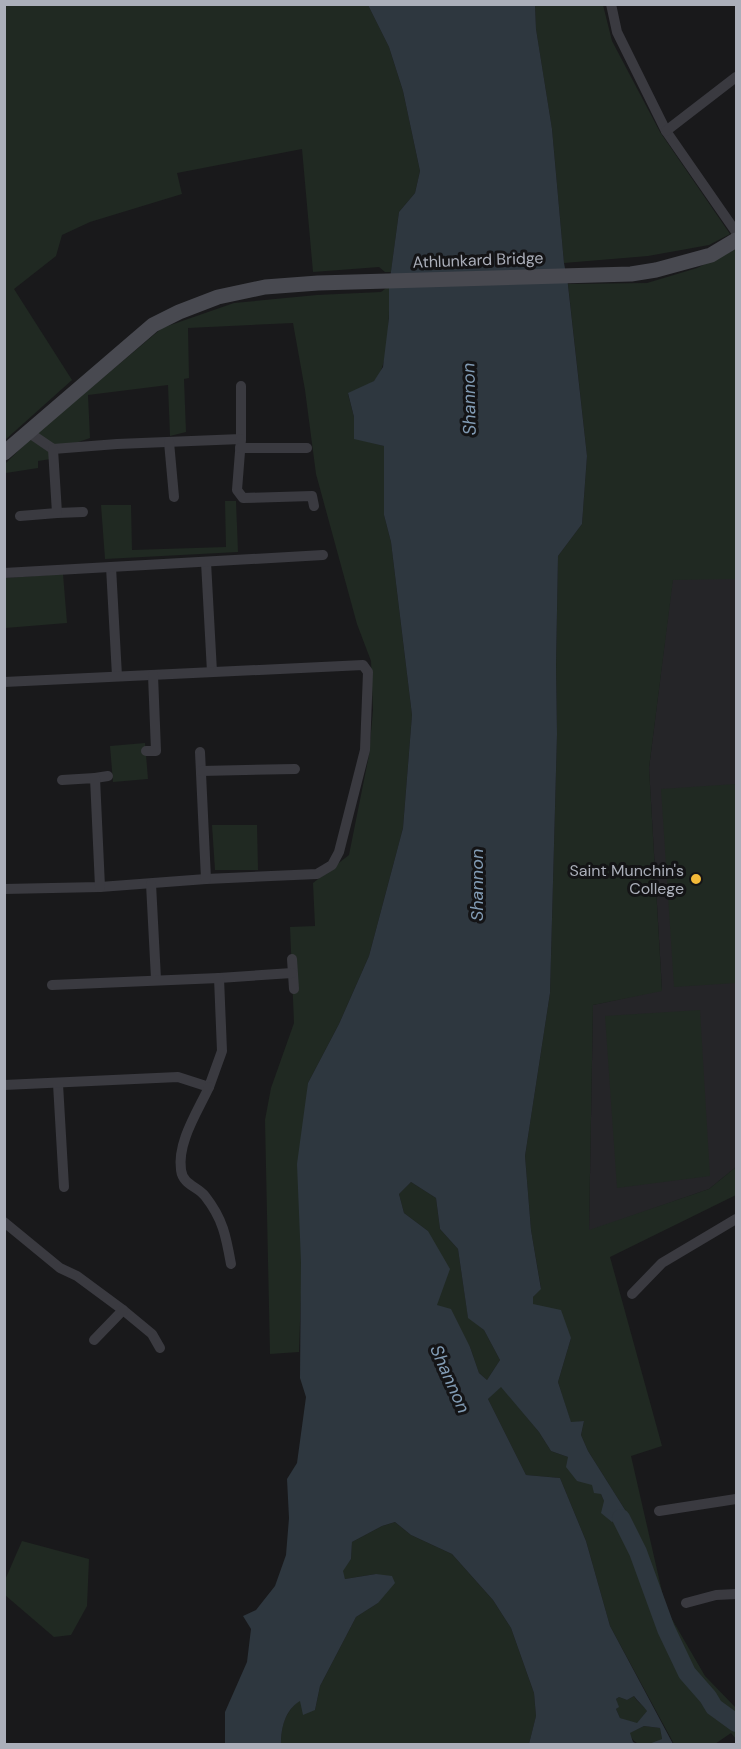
<svg xmlns="http://www.w3.org/2000/svg" width="741" height="1749" font-family="'DM Sans',sans-serif">
<style>
.built{fill:#252528}
.green{fill:#202922}
.water{fill:#2e373f;fill-rule:evenodd}
.lines{fill:none;stroke-linecap:round;stroke-linejoin:round}
.river{stroke:#2e373f;stroke-width:18}
.minor{stroke:#3a3a40;stroke-width:10}
.secondary{stroke:#484950;stroke-width:15}
.poi-dot{fill:#f3ba39;stroke:#141416;stroke-width:2}
.labels{text-anchor:middle;dominant-baseline:central;stroke-width:6;stroke-linejoin:round;paint-order:stroke}
.street-label{font-size:16px;fill:#abafba;stroke:#141416}
.poi-label{font-size:16px;fill:#abafba;stroke:#141416;text-anchor:end}
.water-label{font-size:18px;font-style:italic;fill:#829cb5;stroke:#141416}
</style>
<rect width="100%" height="100%" fill="#19191b"/>
<!-- built -->
<polygon class="built" points="736,519 736,1167 709,1189 589,1231 593,1005 662,990 649,768 679,528"/>
<!-- green -->
<g class="green">
<polygon points="5,5 368,5 389,47 403,91 420,171 415,193 399,212 391,272 385,272 379,267 313,272 302,149 177,173 182,194 90,222 62,235 56,256 14,289 72,380 5,440"/>
<polygon points="535,5 603,5 612,41 660,132 730,234 709,245 648,256 564,263 552,129 536,29"/>
<polygon points="736,249 736,579 673,580 649,768 662,991 593,1005 589,1230 709,1189 736,1167 736,1195 610,1257 662,1446 631,1456 666,1609 705,1676 736,1708 736,1739 731,1733 715,1744 674,1744 610,1626 586,1541 560,1478 526,1475 488,1399 501,1386 539,1432 551,1451 568,1457 601,1494 604,1501 627,1513 588,1451 581,1435 584,1421 571,1423 558,1382 571,1338 533,1304 533,1297 541,1288 531,1230 525,1156 550,993 557,734 556,665 558,556 582,524 587,456 568,284 647,283 697,268"/>
<path d="M389 286C389 308 391 367 374 381 367 387 356 390 348 394L354 417V438L384 446V515L391 542 412 715 403 828 369 956 339 1024 308 1083 299 1352 270 1354 265 1120 271 1088 294 1023 290 927 315 926 313 883 349 855 369 755 373 710 371 661 357 624 316 474 305 390 293 323 188 328 189 378 184 379 186 432 170 436 168 385 88 395 90 438 52 451 51 459 38 461V468L6 473 5 489V464L30 439 162 328 234 303 317 295 381 292Z"/>
<polygon points="225,501 236,501 238,552 105,559 101,505 131,505 132,550 226,547"/>
<polygon points="63,574 67,623 5,628 5,578"/>
<polygon points="145,743 148,779 113,782 110,746"/>
<polygon points="736,784 736,983 674,987 661,789"/>
<polygon points="212,825 257,825 258,870 215,870"/>
<polygon points="700,1010 710,1176 617,1188 605,1016"/>
<polygon points="411,1182 436,1198 440,1229 458,1249 468,1317 484,1330 500,1360 487,1380 479,1373 470,1347 437,1305 428,1231 404,1213 399,1194"/>
<path d="M395 1522 411 1535 452 1554 493 1600 511 1628 534 1693 536 1716 529 1744H281C281 1727 285 1711 300 1700L315 1710 320 1686 356 1617 378 1603 376 1574 345 1579 342 1571 351 1559 352 1542 382 1526Z"/>
<polygon points="22,1541 89,1559 87,1606 71,1635 54,1637 5,1595 5,1580"/>
<path d="M634 1696C638 1703 643 1705 648 1710L637 1724 620 1718 616 1709 618 1707 616 1699 619 1697 627 1700Z"/>
<path d="M644 1726 660 1728 662 1739C648 1747 636 1749 629 1733Z"/>
</g>
<!-- water -->
<path class="water" d="M368 5H535L536 29 552 129 564 263 568 285 587 456 582 524 558 556 556 665 557 734 550 993 525 1156 531 1230 541 1289 533 1297V1304L561 1310 571 1338 558 1382 571 1422 584 1421 581 1435 588 1451 627 1513 612 1522 601 1513 604 1501 601 1494 594 1493 592 1485 577 1481 566 1467 568 1457 551 1451 539 1432 501 1387 488 1399 526 1475 560 1478 586 1541 610 1626 673 1744H649L662 1739 660 1728 644 1726 630 1733 633 1742 637 1744H529L536 1716 534 1693 511 1628 493 1600 452 1554 411 1535 395 1522 382 1526 352 1542 351 1559 343 1571 345 1579 376 1574 392 1576 395 1583 378 1603 356 1617 320 1686 315 1710 303 1715 300 1701C285 1710 281 1728 281 1744H225V1712L247 1662 251 1629 243 1616 256 1610 275 1586 286 1555 289 1518 287 1479 297 1463 306 1397 300 1378 301 1262 297 1164 308 1083 339 1024 369 956 403 828 412 715 391 542 384 515V446L354 439V417L348 393 374 381 383 367 389 318V286L399 212 415 193 420 171 403 91 389 47ZM411 1182 436 1198 440 1229 458 1249 468 1318 484 1330 500 1360 487 1380 479 1373 470 1347 451 1309 437 1305 450 1269 428 1231 404 1213 399 1194ZM634 1696C638 1702 643 1705 647 1711L637 1723 620 1718 616 1709 619 1707 616 1699 619 1697 627 1700Z"/>
<g class="lines">
<!-- river -->
<polyline class="river" points="621,1518 638,1552 666,1629 687,1673 708,1697 714,1707 736,1723"/>
<!-- minor -->
<g class="minor">
<polyline points="611,4 617,32 666,131 736,232"/>
<polyline points="666,131 736,77"/>
<polyline points="28,432 53,449 117,444 241,439 241,386"/>
<polyline points="241,439 237,490 243,498 312,496 314,506"/>
<polyline points="169,442 174,497"/>
<polyline points="240,448 307,448"/>
<polyline points="57,513 83,512"/>
<polyline points="20,516 57,513 53,449"/>
<polyline points="206,562 212,672"/>
<polyline points="111,567 117,676"/>
<polyline points="4,573 323,555"/>
<polyline points="4,682 363,665 368,672 365,750 339,852 332,865 317,874 206,879 100,887 4,889"/>
<polyline points="146,751 156,751 153,675"/>
<polyline points="200,752 206,879"/>
<polyline points="201,771 295,769"/>
<polyline points="95,778 108,776"/>
<polyline points="62,780 95,778 100,887"/>
<polyline points="151,884 156,979"/>
<polyline points="292,959 294,989"/>
<polyline points="219,978 292,973"/>
<polyline points="58,1084 64,1187"/>
<polyline points="4,1085 178,1077 209,1087 222,1051 219,978 52,985"/>
<path d="M209 1087C198 1111 177 1142 181 1170 183 1185 197 1186 205 1196 223 1219 226 1236 231 1264"/>
<polyline points="4,1222 60,1268 77,1276 123,1310 152,1334 160,1348"/>
<polyline points="632,1294 662,1263 736,1219"/>
<polyline points="94,1340 123,1310"/>
<polyline points="659,1511 736,1499"/>
<polyline points="686,1603 716,1595 736,1594"/>
</g>
<!-- secondary -->
<polyline class="secondary" points="4,453 153,325 179,312 218,297 265,287 318,283 631,274 656,270 711,255 736,240"/>
</g>
<!-- markers -->
<circle class="poi-dot" cx="696" cy="879" r="6"/>
<g class="labels">
<!-- street labels -->
<g class="street-label">
<text transform="translate(478 260) rotate(-2)">Athlunkard Bridge</text>
</g>
<!-- poi labels -->
<g class="poi-label">
<text x="684" y="870">Saint Munchin's<tspan x="684" dy="18">College</tspan></text>
</g>
<!-- water labels -->
<g class="water-label">
<text transform="translate(469 399) rotate(-91)">Shannon</text>
<text transform="translate(477 885) rotate(-90)">Shannon</text>
<text transform="translate(450 1379) rotate(66)">Shannon</text>
</g>
</g>
<!-- border -->
<rect width="741" height="1749" fill="none" stroke="#abafba" stroke-width="12"/>
</svg>
